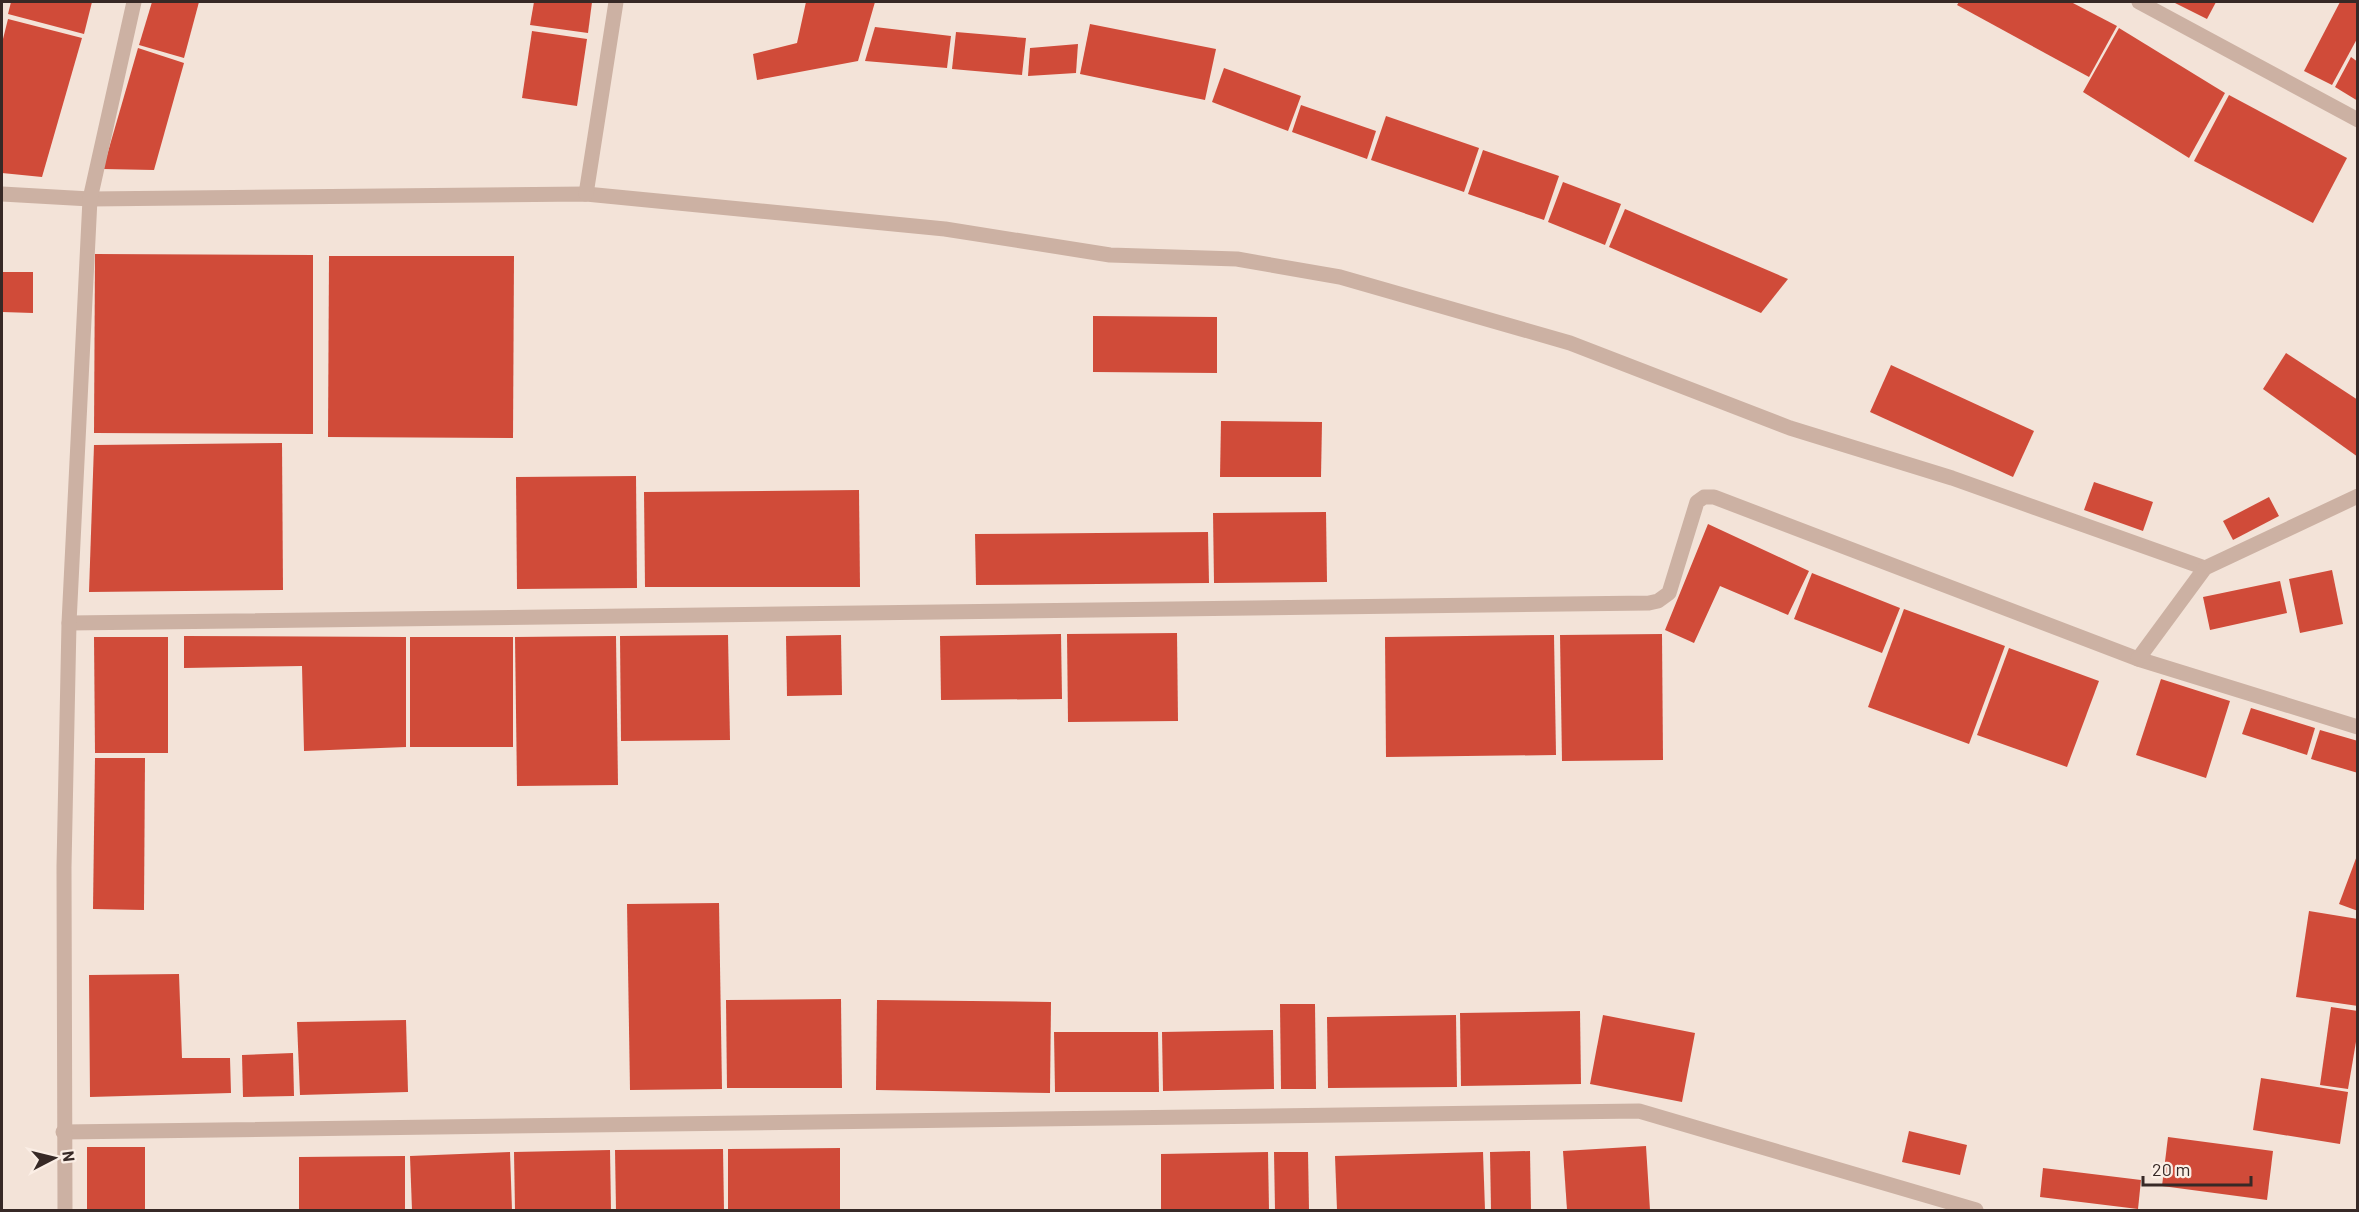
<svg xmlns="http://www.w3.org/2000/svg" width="2359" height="1212" font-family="Barlow,sans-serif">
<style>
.building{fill:#d04b39}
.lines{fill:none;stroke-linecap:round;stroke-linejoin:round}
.minor{stroke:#ccb1a3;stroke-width:15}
</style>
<rect width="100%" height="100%" fill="#f3e3d8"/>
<!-- building -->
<g class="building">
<polygon points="11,2 92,2 84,34 8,14"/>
<polygon points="152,2 199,2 184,58 139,45"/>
<polygon points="534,2 592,2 588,33 530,25"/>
<polygon points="806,2 875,2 858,61 757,80 753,54 797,43"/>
<polygon points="1959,2 2071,2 2117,26 2089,77 1957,5"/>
<polygon points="2173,2 2216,2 2207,19"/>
<polygon points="2340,2 2358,2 2358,37 2332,85 2304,71"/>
<polygon points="8,19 82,38 42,177 2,173 2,43"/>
<polygon points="1090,24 1216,49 1205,100 1080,74"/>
<polygon points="875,27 951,36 947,68 865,61"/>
<polygon points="2119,28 2225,93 2189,158 2083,92"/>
<polygon points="532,31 587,39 577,106 522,98"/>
<polygon points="956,32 1026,38 1022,75 952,69"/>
<polygon points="1078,44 1076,73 1028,76 1030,48"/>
<polygon points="138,48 184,63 154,170 103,169"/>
<polygon points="2351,57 2358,62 2358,101 2335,87"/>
<polygon points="1224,68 1301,96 1288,131 1212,102"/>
<polygon points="2229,95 2347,158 2313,223 2194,161"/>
<polygon points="1301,105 1376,131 1367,159 1292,132"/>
<polygon points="1386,116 1479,148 1464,192 1371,160"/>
<polygon points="1483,150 1559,176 1544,220 1468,194"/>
<polygon points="1563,182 1621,204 1605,245 1548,222"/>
<polygon points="1625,209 1788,279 1761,313 1609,247"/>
<polygon points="95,254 313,255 313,434 94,433"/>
<polygon points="329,256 514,256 513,438 328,437"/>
<polygon points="2,272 33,272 33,313 2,312"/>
<polygon points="1093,316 1217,317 1217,373 1093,372"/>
<polygon points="2286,353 2358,400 2358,457 2263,389"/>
<polygon points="1891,365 2034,431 2013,477 1870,412"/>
<polygon points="1221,421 1322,422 1321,477 1220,477"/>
<polygon points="282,443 283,590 89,592 94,445"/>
<polygon points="636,476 637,588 517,589 516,477"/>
<polygon points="2094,482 2153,502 2143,531 2084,510"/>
<polygon points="859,490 860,587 645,587 644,492"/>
<polygon points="2269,497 2279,516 2233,540 2223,521"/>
<polygon points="1326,512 1327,582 1214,583 1213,513"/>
<polygon points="1708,524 1809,571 1788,615 1720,586 1694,643 1665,630"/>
<polygon points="1208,532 1209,583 976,585 975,534"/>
<polygon points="2332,570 2343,624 2300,633 2289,579"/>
<polygon points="1812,573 1900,608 1882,653 1794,619"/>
<polygon points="2280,581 2287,613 2210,630 2203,597"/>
<polygon points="1904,609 2005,646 1969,744 1868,707"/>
<polygon points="1177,633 1178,721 1068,722 1067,634"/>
<polygon points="1061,634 1062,699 941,700 940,636"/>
<polygon points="1662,634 1663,760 1562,761 1560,635"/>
<polygon points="728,635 730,740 621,741 620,636"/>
<polygon points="841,635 842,695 787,696 786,636"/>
<polygon points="1554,635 1556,755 1386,757 1385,637"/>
<polygon points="184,636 406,637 406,747 304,751 302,666 184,668"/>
<polygon points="616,636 618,785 517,786 515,637"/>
<polygon points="94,637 168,637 168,753 95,753"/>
<rect x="410" y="637" width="103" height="110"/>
<polygon points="2009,648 2099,681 2067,767 1977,735"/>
<polygon points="2161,679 2230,701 2206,778 2136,755"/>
<polygon points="2251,708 2315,728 2307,755 2242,734"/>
<polygon points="2320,730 2358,741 2358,773 2311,759"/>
<polygon points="95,758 145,758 144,910 93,909"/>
<polygon points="2358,853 2358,911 2339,904"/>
<polygon points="719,903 722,1089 630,1090 627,904"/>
<polygon points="2309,911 2358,919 2358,1006 2296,997"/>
<polygon points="179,974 182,1058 230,1058 231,1093 90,1097 89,975"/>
<polygon points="841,999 842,1088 727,1088 726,1000"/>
<polygon points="877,1000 1051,1002 1050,1093 876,1090"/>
<polygon points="1280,1004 1315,1004 1316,1089 1281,1089"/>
<polygon points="2331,1007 2358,1011 2358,1030 2348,1089 2320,1085"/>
<polygon points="1580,1011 1581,1084 1461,1086 1460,1013"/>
<polygon points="1456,1015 1457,1087 1328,1088 1327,1017"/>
<polygon points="1603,1015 1695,1033 1682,1102 1590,1084"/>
<polygon points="406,1020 408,1092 300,1095 297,1022"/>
<polygon points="1273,1030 1274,1089 1163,1091 1162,1032"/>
<polygon points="1054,1032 1158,1032 1159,1092 1055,1092"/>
<polygon points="293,1053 294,1096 243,1097 242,1055"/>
<polygon points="2261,1078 2348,1092 2340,1144 2253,1130"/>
<polygon points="1909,1131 1967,1145 1960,1175 1902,1162"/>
<polygon points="2168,1137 2273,1151 2267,1200 2162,1186"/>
<polygon points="1646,1146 1650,1210 1567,1210 1563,1151"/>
<rect x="87" y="1147" width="58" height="63"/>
<polygon points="840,1148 840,1210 728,1210 728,1149"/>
<polygon points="723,1149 724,1210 616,1210 615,1150"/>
<polygon points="610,1150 611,1210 515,1210 514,1152"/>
<polygon points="1530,1151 1531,1210 1491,1210 1490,1152"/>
<polygon points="510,1152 512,1210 412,1210 410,1156"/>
<polygon points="1268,1152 1269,1210 1161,1210 1161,1154"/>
<polygon points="1274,1152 1308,1152 1309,1210 1275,1210"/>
<polygon points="1483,1152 1485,1210 1337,1210 1335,1156"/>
<polygon points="405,1156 405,1210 299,1210 299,1157"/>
<polygon points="2043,1168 2141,1180 2138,1209 2040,1197"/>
</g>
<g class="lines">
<!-- minor -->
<g class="minor">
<polyline points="2139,2 2358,120"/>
<polyline points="2,194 90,199 586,194 945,229 1110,255 1237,259 1340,277 1570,343 1790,428 1952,478 2205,568"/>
<polyline points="586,194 616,2"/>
<polyline points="69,623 1649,603 1658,601 1669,593 1697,502 1704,497 1714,497 2138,659 2358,727"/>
<polyline points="2138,659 2205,568 2358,496"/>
<polyline points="63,1132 1639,1111 1976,1210"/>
<polyline points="65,1210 64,867 69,623 90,199 134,2"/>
</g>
</g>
<!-- border -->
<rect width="2359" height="1212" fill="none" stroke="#372926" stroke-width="6"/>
<!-- north arrow -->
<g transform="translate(54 1158) rotate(83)" stroke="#fbeee5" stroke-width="4.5" paint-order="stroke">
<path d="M0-4.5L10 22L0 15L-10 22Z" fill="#372926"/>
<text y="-9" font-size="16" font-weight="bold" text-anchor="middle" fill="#372926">N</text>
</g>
<!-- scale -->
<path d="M2143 1176v9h108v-9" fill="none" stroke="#372926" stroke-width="3"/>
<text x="2152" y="1176" font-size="18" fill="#372926" stroke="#fbeee5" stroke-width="4.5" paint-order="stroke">20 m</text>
</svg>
